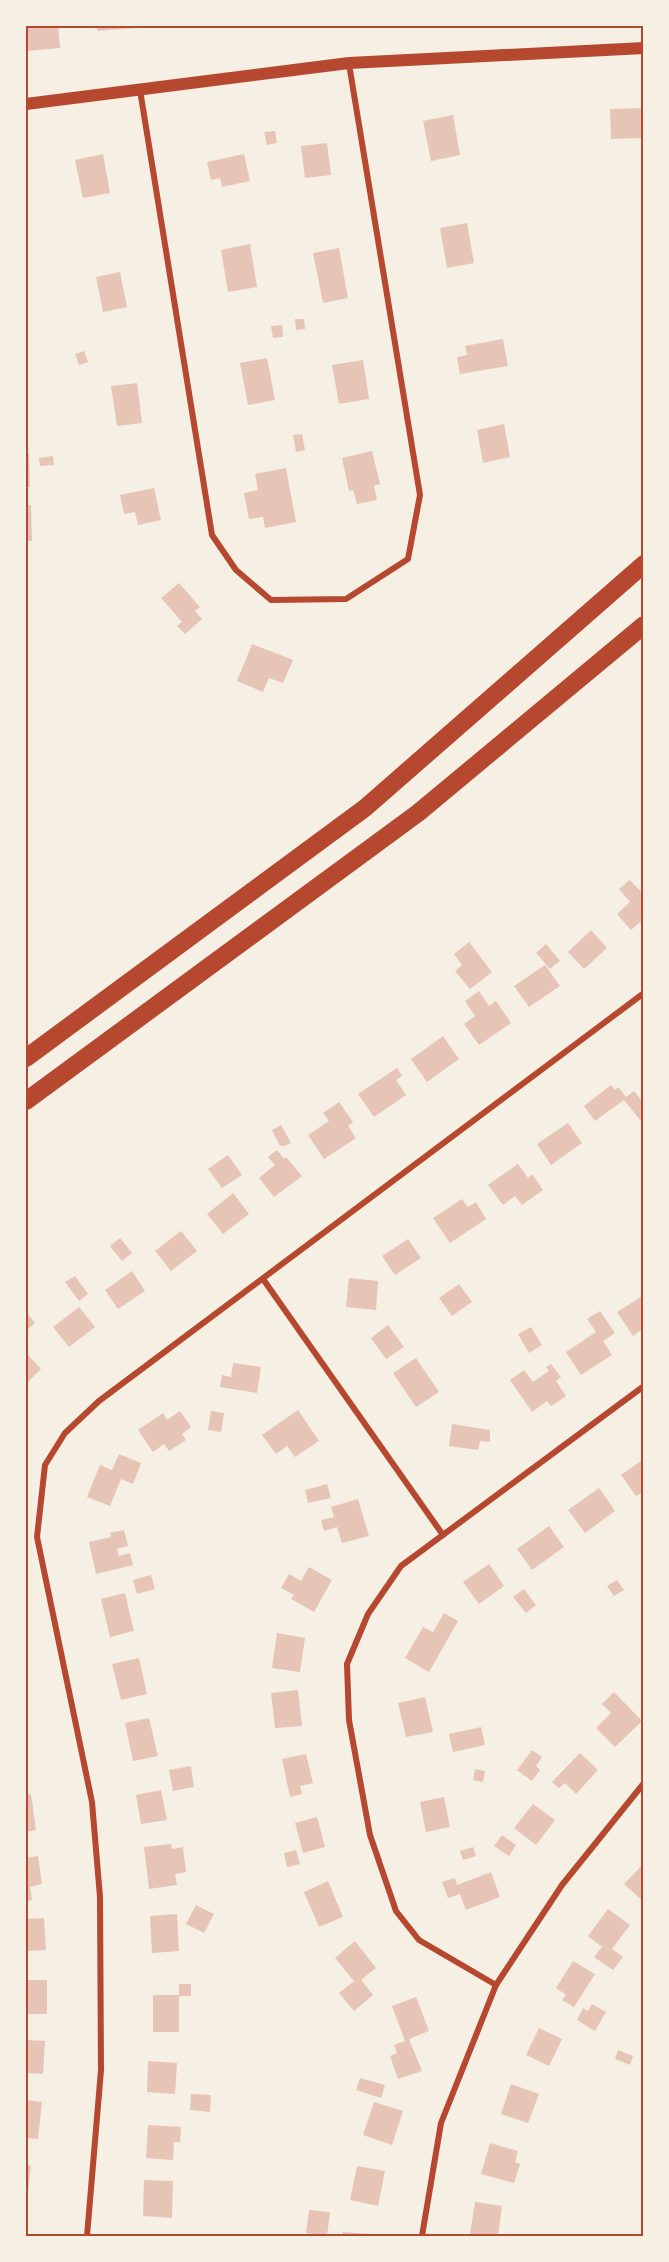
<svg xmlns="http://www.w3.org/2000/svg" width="669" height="2262" font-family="'Asap Condensed',sans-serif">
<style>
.building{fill:#e6c5b7}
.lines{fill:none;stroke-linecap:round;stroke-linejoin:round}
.minor{stroke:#b5482f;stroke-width:6}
.secondary{stroke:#b5482f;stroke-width:12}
.motorway{stroke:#b5482f;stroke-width:18}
.neatline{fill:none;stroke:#b5482f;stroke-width:2}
</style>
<rect width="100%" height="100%" fill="#f6efe4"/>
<!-- building -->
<g class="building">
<polygon points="26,26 58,26 60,48 26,51"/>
<polygon points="97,26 149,26 149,27 97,31"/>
<polygon points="644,108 644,138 611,139 610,109"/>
<polygon points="453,115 460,155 431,161 423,121"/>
<polygon points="275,131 277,143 267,145 264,132"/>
<polygon points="327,143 331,175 305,178 301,146"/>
<polygon points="103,154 110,193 83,198 75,160"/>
<polygon points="244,154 250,181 222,187 220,178 211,180 207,162"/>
<polygon points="467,223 474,263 447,268 440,228"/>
<polygon points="250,244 257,287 228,292 221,250"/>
<polygon points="339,248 348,298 323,303 313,253"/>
<polygon points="120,272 127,307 103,312 96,277"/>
<polygon points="295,319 304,319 305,329 296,330"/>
<polygon points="282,325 283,337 273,338 271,326"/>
<polygon points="503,339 508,366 460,374 457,357 467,355 465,346"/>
<polygon points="84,351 88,362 79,365 75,354"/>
<polygon points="267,358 275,400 248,405 240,363"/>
<polygon points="363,360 369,399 339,404 332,365"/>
<polygon points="137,383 142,423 117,426 111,386"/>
<polygon points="504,424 510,457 483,463 477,430"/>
<polygon points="302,434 305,450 296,452 293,435"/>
<polygon points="372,451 380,484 374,486 377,500 357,504 353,490 349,491 342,458"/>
<polygon points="26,454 29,454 30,487 26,487"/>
<polygon points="53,456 54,465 40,466 39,458"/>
<polygon points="286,468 296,522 265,528 263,517 249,519 244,493 258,490 255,474"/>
<polygon points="154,488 161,520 138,525 135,512 124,514 120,495"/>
<polygon points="26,505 31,505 32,541 26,541"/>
<polygon points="179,583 200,607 195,611 202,619 185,634 177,626 182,622 161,598"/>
<polygon points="252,644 293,660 283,683 269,678 263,692 237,681"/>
<polygon points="630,880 644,895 644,919 631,930 617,914 630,902 619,889"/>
<polygon points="591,930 607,948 584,969 568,952"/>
<polygon points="469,942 492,972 470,989 455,971 462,965 454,954"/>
<polygon points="546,944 560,961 550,969 536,953"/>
<polygon points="545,965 560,986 529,1007 514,986"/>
<polygon points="479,991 489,1006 496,1001 511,1023 479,1045 464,1024 475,1016 465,1001"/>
<polygon points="443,1036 459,1059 427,1082 411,1059"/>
<polygon points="397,1068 402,1076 396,1080 406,1095 374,1117 358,1094"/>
<polygon points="611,1085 615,1090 618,1087 626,1097 634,1091 644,1104 644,1125 624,1100 595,1121 584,1106"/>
<polygon points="339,1102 353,1122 348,1126 356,1138 324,1159 308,1135 329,1121 323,1113"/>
<polygon points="568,1123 582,1143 551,1165 537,1144"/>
<polygon points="281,1125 291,1143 284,1146 280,1146 272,1130"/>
<polygon points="277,1150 284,1159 286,1157 302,1176 274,1197 259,1178 275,1165 268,1157"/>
<polygon points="228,1155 242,1175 222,1188 208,1169"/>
<polygon points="518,1164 528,1178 532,1174 543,1190 522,1205 515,1196 503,1205 488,1185"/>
<polygon points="233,1193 249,1214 223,1234 207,1214"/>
<polygon points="462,1199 468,1207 476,1202 486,1219 450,1243 433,1218"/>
<polygon points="181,1231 197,1251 171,1271 155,1251"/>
<polygon points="120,1238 132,1253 122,1261 110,1246"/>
<polygon points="408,1239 421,1258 395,1275 382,1256"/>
<polygon points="132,1271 145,1291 118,1309 105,1290"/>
<polygon points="75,1276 88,1294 79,1301 65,1282"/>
<polygon points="349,1278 378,1281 376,1310 346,1307"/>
<polygon points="459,1284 472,1302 452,1316 439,1298"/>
<polygon points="644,1295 644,1328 633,1336 617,1312"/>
<polygon points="79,1307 95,1327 69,1347 53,1327"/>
<polygon points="600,1311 615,1333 603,1341 612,1355 581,1375 566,1352 596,1332 587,1319"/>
<polygon points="26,1312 35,1323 26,1331"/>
<polygon points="388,1325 404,1347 386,1359 371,1338"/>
<polygon points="531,1327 542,1345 529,1353 518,1334"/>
<polygon points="26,1353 41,1369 26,1384"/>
<polygon points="416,1358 439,1392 416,1407 393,1373"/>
<polygon points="233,1363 261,1367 257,1393 220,1387 222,1375 231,1377"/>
<polygon points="551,1364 561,1377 556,1381 566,1396 551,1406 547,1401 532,1412 510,1380 524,1370 533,1382 549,1371 546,1367"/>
<polygon points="298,1410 319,1441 295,1457 287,1446 276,1454 262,1435"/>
<polygon points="180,1411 191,1427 182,1434 186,1440 169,1451 164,1444 153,1452 138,1430 163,1413 167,1420"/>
<polygon points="211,1411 224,1413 221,1432 208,1430"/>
<polygon points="452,1424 490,1430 490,1442 480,1441 478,1450 449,1446"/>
<polygon points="119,1454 141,1463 133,1484 121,1479 110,1506 87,1497 100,1465 112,1470"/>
<polygon points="644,1459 644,1492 636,1496 621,1475"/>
<polygon points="327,1484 331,1498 308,1503 305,1490"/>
<polygon points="599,1488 615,1511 585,1533 568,1510"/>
<polygon points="358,1499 369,1536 342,1543 337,1527 324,1531 321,1520 334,1517 331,1507"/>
<polygon points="549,1526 564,1547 532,1570 517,1549"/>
<polygon points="124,1530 128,1546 117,1549 119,1556 130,1553 133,1565 96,1574 89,1542 111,1537 110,1533"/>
<polygon points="489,1564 504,1586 479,1604 463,1582"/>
<polygon points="309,1567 332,1580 314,1612 291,1599 294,1595 281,1588 289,1574 301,1581"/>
<polygon points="151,1575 155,1589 137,1594 133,1580"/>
<polygon points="617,1580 624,1590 614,1596 607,1586"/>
<polygon points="524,1589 536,1605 526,1613 513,1597"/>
<polygon points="125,1593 134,1631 110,1637 101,1599"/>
<polygon points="444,1613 458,1621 429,1672 405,1658 423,1627 433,1632"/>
<polygon points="277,1633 305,1638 300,1672 272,1668"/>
<polygon points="139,1658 147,1694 121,1700 112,1664"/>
<polygon points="298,1690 302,1726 275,1728 271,1693"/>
<polygon points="614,1692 642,1721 615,1747 596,1728 611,1713 602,1704"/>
<polygon points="425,1697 433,1732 406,1737 398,1703"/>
<polygon points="149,1718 158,1756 133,1761 125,1723"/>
<polygon points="481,1727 485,1745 453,1752 449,1734"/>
<polygon points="532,1750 542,1757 536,1766 540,1770 532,1781 517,1770"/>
<polygon points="580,1753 598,1770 576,1794 565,1783 559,1788 552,1782"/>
<polygon points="306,1754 313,1783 300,1786 302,1794 290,1797 282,1759"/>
<polygon points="191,1766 194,1787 173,1791 169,1770"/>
<polygon points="475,1769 485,1771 483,1782 473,1780"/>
<polygon points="161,1790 167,1820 141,1824 136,1795"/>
<polygon points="31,1794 36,1830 26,1832 26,1795"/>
<polygon points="444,1797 450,1827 426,1832 420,1802"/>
<polygon points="533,1804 555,1820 536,1845 514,1828"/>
<polygon points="317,1817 325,1847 303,1853 295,1823"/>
<polygon points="502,1835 516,1845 509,1856 494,1846"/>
<polygon points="171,1844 172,1849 183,1847 186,1872 175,1874 177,1885 149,1889 144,1847"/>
<polygon points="473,1847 476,1856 463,1860 460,1851"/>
<polygon points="296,1850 300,1864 287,1867 284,1853"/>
<polygon points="38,1856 42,1884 30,1887 32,1900 26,1901 26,1858"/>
<polygon points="644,1863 644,1902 624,1884"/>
<polygon points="491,1872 500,1897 466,1910 460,1894 448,1898 442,1882 455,1878 457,1885"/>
<polygon points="328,1881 343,1917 319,1927 304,1892"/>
<polygon points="196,1905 214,1914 204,1933 186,1924"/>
<polygon points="608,1909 630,1925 612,1949 623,1957 613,1970 594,1957 602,1947 588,1936"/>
<polygon points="177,1914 179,1951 152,1953 150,1916"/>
<polygon points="44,1918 46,1950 26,1951 26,1919"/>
<polygon points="355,1941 376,1968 361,1980 373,1995 354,2011 339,1993 354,1981 335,1958"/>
<polygon points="573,1961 595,1974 574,2007 562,2000 566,1995 556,1988"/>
<rect x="26" y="1980" width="21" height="34"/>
<polygon points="179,1984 191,1984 191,1996 179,1996 179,2032 153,2032 153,1995 179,1995"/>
<polygon points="416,1997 429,2031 409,2039 422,2071 398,2079 390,2056 397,2053 394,2045 405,2041 392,2006"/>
<polygon points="592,2004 606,2012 595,2031 577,2020 583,2008 588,2011"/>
<polygon points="539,2028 562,2039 549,2066 526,2055"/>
<polygon points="26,2040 45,2041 43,2074 26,2073"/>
<polygon points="618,2050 633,2056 630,2065 615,2059"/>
<polygon points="148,2061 177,2063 175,2094 147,2092"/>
<polygon points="360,2078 385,2085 381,2098 356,2090"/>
<polygon points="511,2084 539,2094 528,2123 501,2114"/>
<polygon points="191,2094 211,2095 210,2112 190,2110"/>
<polygon points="26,2100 42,2102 38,2139 26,2138"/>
<polygon points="374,2102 403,2111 392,2145 363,2135"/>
<polygon points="148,2125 181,2127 180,2142 174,2142 173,2160 146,2158"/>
<polygon points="490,2143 518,2151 515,2162 520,2164 514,2183 481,2174"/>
<polygon points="26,2165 31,2166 27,2200 26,2200"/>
<polygon points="357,2166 385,2171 378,2206 350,2200"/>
<polygon points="144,2180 173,2181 172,2218 143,2216"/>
<polygon points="475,2202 502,2206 498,2236 470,2234"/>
<polygon points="309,2210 330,2212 327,2236 306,2233"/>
<polygon points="343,2232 371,2234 371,2236 342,2236"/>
</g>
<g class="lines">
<!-- minor -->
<g class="minor">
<polyline points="140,90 212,535 236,570 271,600 346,599 408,559 420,495 349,64"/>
<polyline points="263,1279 443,1535"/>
<polyline points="496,1985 419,1940 396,1911 370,1835 349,1720 347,1664 368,1614 401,1566 644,1386"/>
<polyline points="87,2236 101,2070 100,1897 92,1802 37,1537 45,1465 65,1433 99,1401 644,993"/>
<polyline points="422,2236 441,2123 496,1985 562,1885 644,1783"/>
</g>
<!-- secondary -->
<polyline class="secondary" points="26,104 349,63 644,48"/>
<!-- motorway -->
<g class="motorway">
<polyline points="26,1058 365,808 644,564"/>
<polyline points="26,1101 418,813 644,625"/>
</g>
</g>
<!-- border -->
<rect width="669" height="2262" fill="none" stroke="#f6efe4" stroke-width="54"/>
<rect x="27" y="27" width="615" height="2208" class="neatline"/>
</svg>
